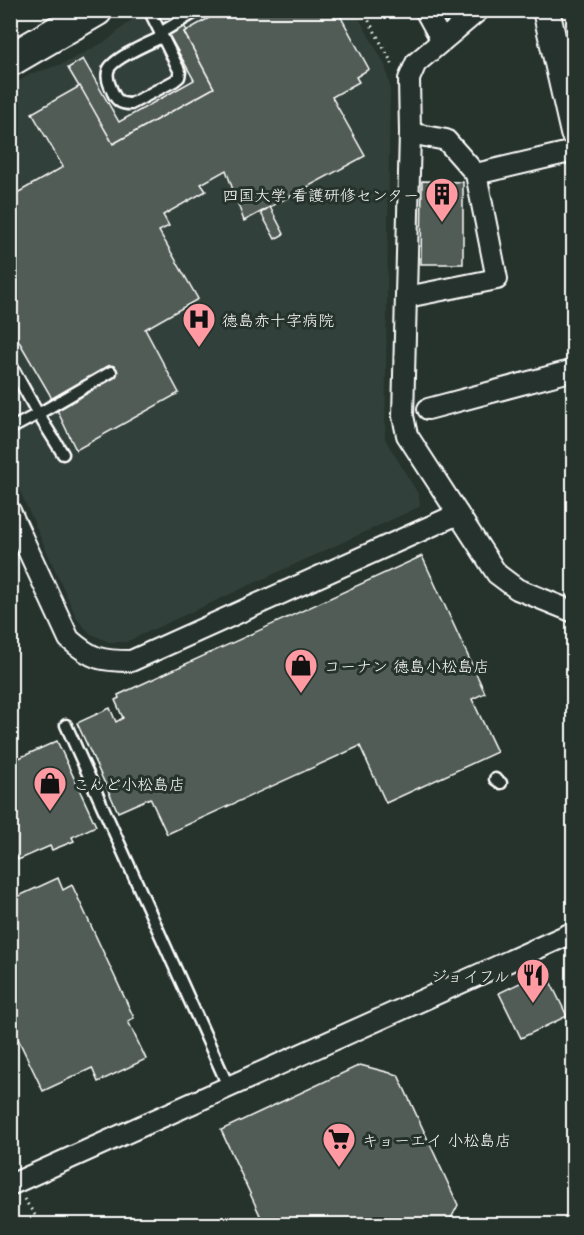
<svg xmlns="http://www.w3.org/2000/svg" width="584" height="1235" font-family="'Playpen Sans','Klee One',sans-serif">
<style>
.built{fill:#333f3a}
.building{fill:#515c57;stroke:#fff;stroke-width:1.5}
.lines{fill:none;stroke-linecap:round;stroke-linejoin:round}
.service-casing{stroke:#fff;stroke-width:15}
.minor-casing{stroke:#fff;stroke-width:24}
.tertiary-casing{stroke:#fff;stroke-width:30}
.primary-casing{stroke:#fff;stroke-width:36}
.path{stroke:#fff;stroke-width:3;stroke-dasharray:1.5 4.5;stroke-linecap:butt}
.service{stroke:#26332d;stroke-width:10}
.minor{stroke:#26332d;stroke-width:20}
.tertiary{stroke:#26332d;stroke-width:26}
.primary{stroke:#26332d;stroke-width:32}
.labels{text-anchor:middle;dominant-baseline:central;stroke-width:6;stroke-linejoin:round;paint-order:stroke}
.poi-label{font-size:16px;fill:#fff;stroke:#26332d;text-anchor:start}
</style>
<rect width="100%" height="100%" fill="#26332d"/>
<filter id="ink" filterUnits="userSpaceOnUse"><feTurbulence type="fractalNoise" baseFrequency=".0167" numOctaves="2"/><feDisplacementMap in="SourceGraphic" scale="12" xChannelSelector="R" yChannelSelector="G"/><feConvolveMatrix kernelMatrix="1 2 1 2 8 2 1 2 1" color-interpolation-filters="sRGB"/></filter>
<g filter="url(#ink)">
<!-- built -->
<polygon class="built" points="142,11 355,11 385,65 390,87 385,439 418,494 420,504 419,507 126,642 109,642 91,634 77,619 11,471 10,87 31,74 65,63 108,40"/>
<!-- building -->
<g class="building">
<polygon points="155,10 175,10 187,31 184,32 214,88 113,144 68,68 83,59 119,122 194,80"/>
<polygon points="223,10 337,10 369,69 356,77 359,82 332,97 365,156 244,221 226,170 201,184 206,191 163,215 169,226 159,231 198,299 145,329 179,393 76,450 49,393 10,326 10,216 15,214 10,205 10,197 63,167 32,113 80,86 113,144 214,88 184,32"/>
<polygon points="422,181 463,182 463,264 421,264"/>
<polygon points="270,207 284,234 275,239 261,213"/>
<polygon points="422,556 485,693 472,699 497,752 386,803 360,746 167,834 150,798 118,812 77,723 110,708 116,722 123,718 115,700 119,698 118,695"/>
<polygon points="57,741 96,826 72,837 74,841 52,850 50,846 18,860 10,844 10,762"/>
<polygon points="58,878 63,890 72,885 134,1018 128,1021 146,1059 98,1082 92,1068 43,1091 10,1022 10,900"/>
<polygon points="545,971 567,1016 521,1038 499,993"/>
<polygon points="360,1065 398,1075 458,1205 448,1224 264,1224 221,1130"/>
</g>
<g class="lines">
<defs>
<g id="service">
<path d="M149 10 180 72 179 77 174 81 131 104C122 104 117 102 113 93 110 86 106 79 108 71 111 59 149 43 162 37"/>
<polyline points="160,33 199,10"/>
<polyline points="10,363 38,414 111,372"/>
<polyline points="10,429 38,414 63,454"/>
<polyline points="66,725 229,1088"/>
<polyline points="495,779 501,783"/>
</g>
<g id="minor">
<polyline points="425,10 442,41"/>
<polyline points="479,10 416,63 409,79 410,133 403,416 407,435 497,574 517,589 574,612"/>
<polyline points="476,174 574,151"/>
<polyline points="407,297 497,279 476,174 446,140 410,133"/>
<polyline points="428,409 574,370"/>
<path d="M10 511 69 639C92 659 100 661 131 661L458 514"/>
<polyline points="10,1185 574,932"/>
</g>
<polyline id="tertiary" points="546,10 574,133"/>
<polyline id="primary" points="10,60 96,10"/>
</defs>
<!-- service casing -->
<use href="#service" class="service-casing"/>
<!-- minor casing -->
<use href="#minor" class="minor-casing"/>
<!-- tertiary casing -->
<use href="#tertiary" class="tertiary-casing"/>
<!-- primary casing -->
<use href="#primary" class="primary-casing"/>
<!-- path -->
<g class="path">
<polyline points="363,10 393,65"/>
<polyline points="24,1199 41,1224"/>
</g>
<!-- service -->
<use href="#service" class="service"/>
<!-- minor -->
<use href="#minor" class="minor"/>
<!-- tertiary -->
<use href="#tertiary" class="tertiary"/>
<!-- primary -->
<use href="#primary" class="primary"/>
</g>
</g>
<!-- icons -->
<defs>
<symbol id="building-pin" viewBox="-11 -11 22 30"><path d="M0 17L-7.5 6A9.5 9.5 0 1 1 7.5 6Z" fill="#ff9aa2" stroke="#26332d"/><path d="M-4-6H4V6H1V3H-1V6H-4ZM-2.5-4.3h1.7v1.8h-1.7ZM.8-4.3h1.7v1.8H.8ZM-2.5-1h1.7V.8h-1.7ZM.8-1h1.7V.8H.8Z" fill="#111"/></symbol>
<symbol id="hospital-pin" viewBox="-11 -11 22 30"><path d="M0 17L-7.5 6A9.5 9.5 0 1 1 7.5 6Z" fill="#ff9aa2" stroke="#26332d"/><path d="M-5-5h3v3.5h4V-5h3V5h-3V1.5h-4V5h-3Z" fill="#111"/></symbol>
<symbol id="shop-pin" viewBox="-11 -11 22 30"><path d="M0 17L-7.5 6A9.5 9.5 0 1 1 7.5 6Z" fill="#ff9aa2" stroke="#26332d"/><path d="M-5-2.5h2.3a2.7 3.5 0 0 1 5.4 0H5L5.5 6h-11ZM-1.5-2.5h3a1.5 2.3 0 0 0-3 0Z" fill="#111"/></symbol>
<symbol id="restaurant-pin" viewBox="-11 -11 22 30"><path d="M0 17L-7.5 6A9.5 9.5 0 1 1 7.5 6Z" fill="#ff9aa2" stroke="#26332d"/><path d="M-5-6h1v4h1v-4h1v4h1v-4h1v5L-1.5 .5V6h-2V.5L-5-1ZM5-6V6H3V1.5H1.5Q1.5-4 5-6Z" fill="#111"/></symbol>
<symbol id="supermarket-pin" viewBox="-11 -11 22 30"><path d="M0 17L-7.5 6A9.5 9.5 0 1 1 7.5 6Z" fill="#ff9aa2" stroke="#26332d"/><path d="M-6-5.5h2.5l.6 2H6L4.5 2H-2.5L-4.4-4H-6ZM-1.5 3.2a1.3 1.3 0 1 0 .1 0ZM3 3.2a1.3 1.3 0 1 0 .1 0Z" fill="#111"/></symbol>
</defs>
<g fill-rule="evenodd">
<use href="#building-pin" x="423" y="175" width="38" height="52"/>
<use href="#hospital-pin" x="180" y="300" width="38" height="52"/>
<use href="#shop-pin" x="282" y="646" width="38" height="52"/>
<use href="#shop-pin" x="31" y="764" width="38" height="52"/>
<use href="#restaurant-pin" x="514" y="956" width="38" height="52"/>
<use href="#supermarket-pin" x="320" y="1120" width="38" height="52"/>
</g>
<g class="labels">
<!-- poi labels -->
<g class="poi-label">
<text x="419" y="194" text-anchor="end">四国大学 看護研修センター</text>
<text x="222" y="319">徳島赤十字病院</text>
<text x="324" y="665">コーナン 徳島小松島店</text>
<text x="73" y="783">こんど小松島店</text>
<text x="510" y="975" text-anchor="end">ジョイフル</text>
<text x="362" y="1139">キョーエイ 小松島店</text>
</g>
</g>
<!-- margin -->
<rect width="584" height="1235" fill="none" stroke="#26332d" stroke-width="36"/>
<rect x="18" y="18" width="548" height="1199" fill="none" stroke="#fff" stroke-width="2" filter="url(#ink)"/>
</svg>
